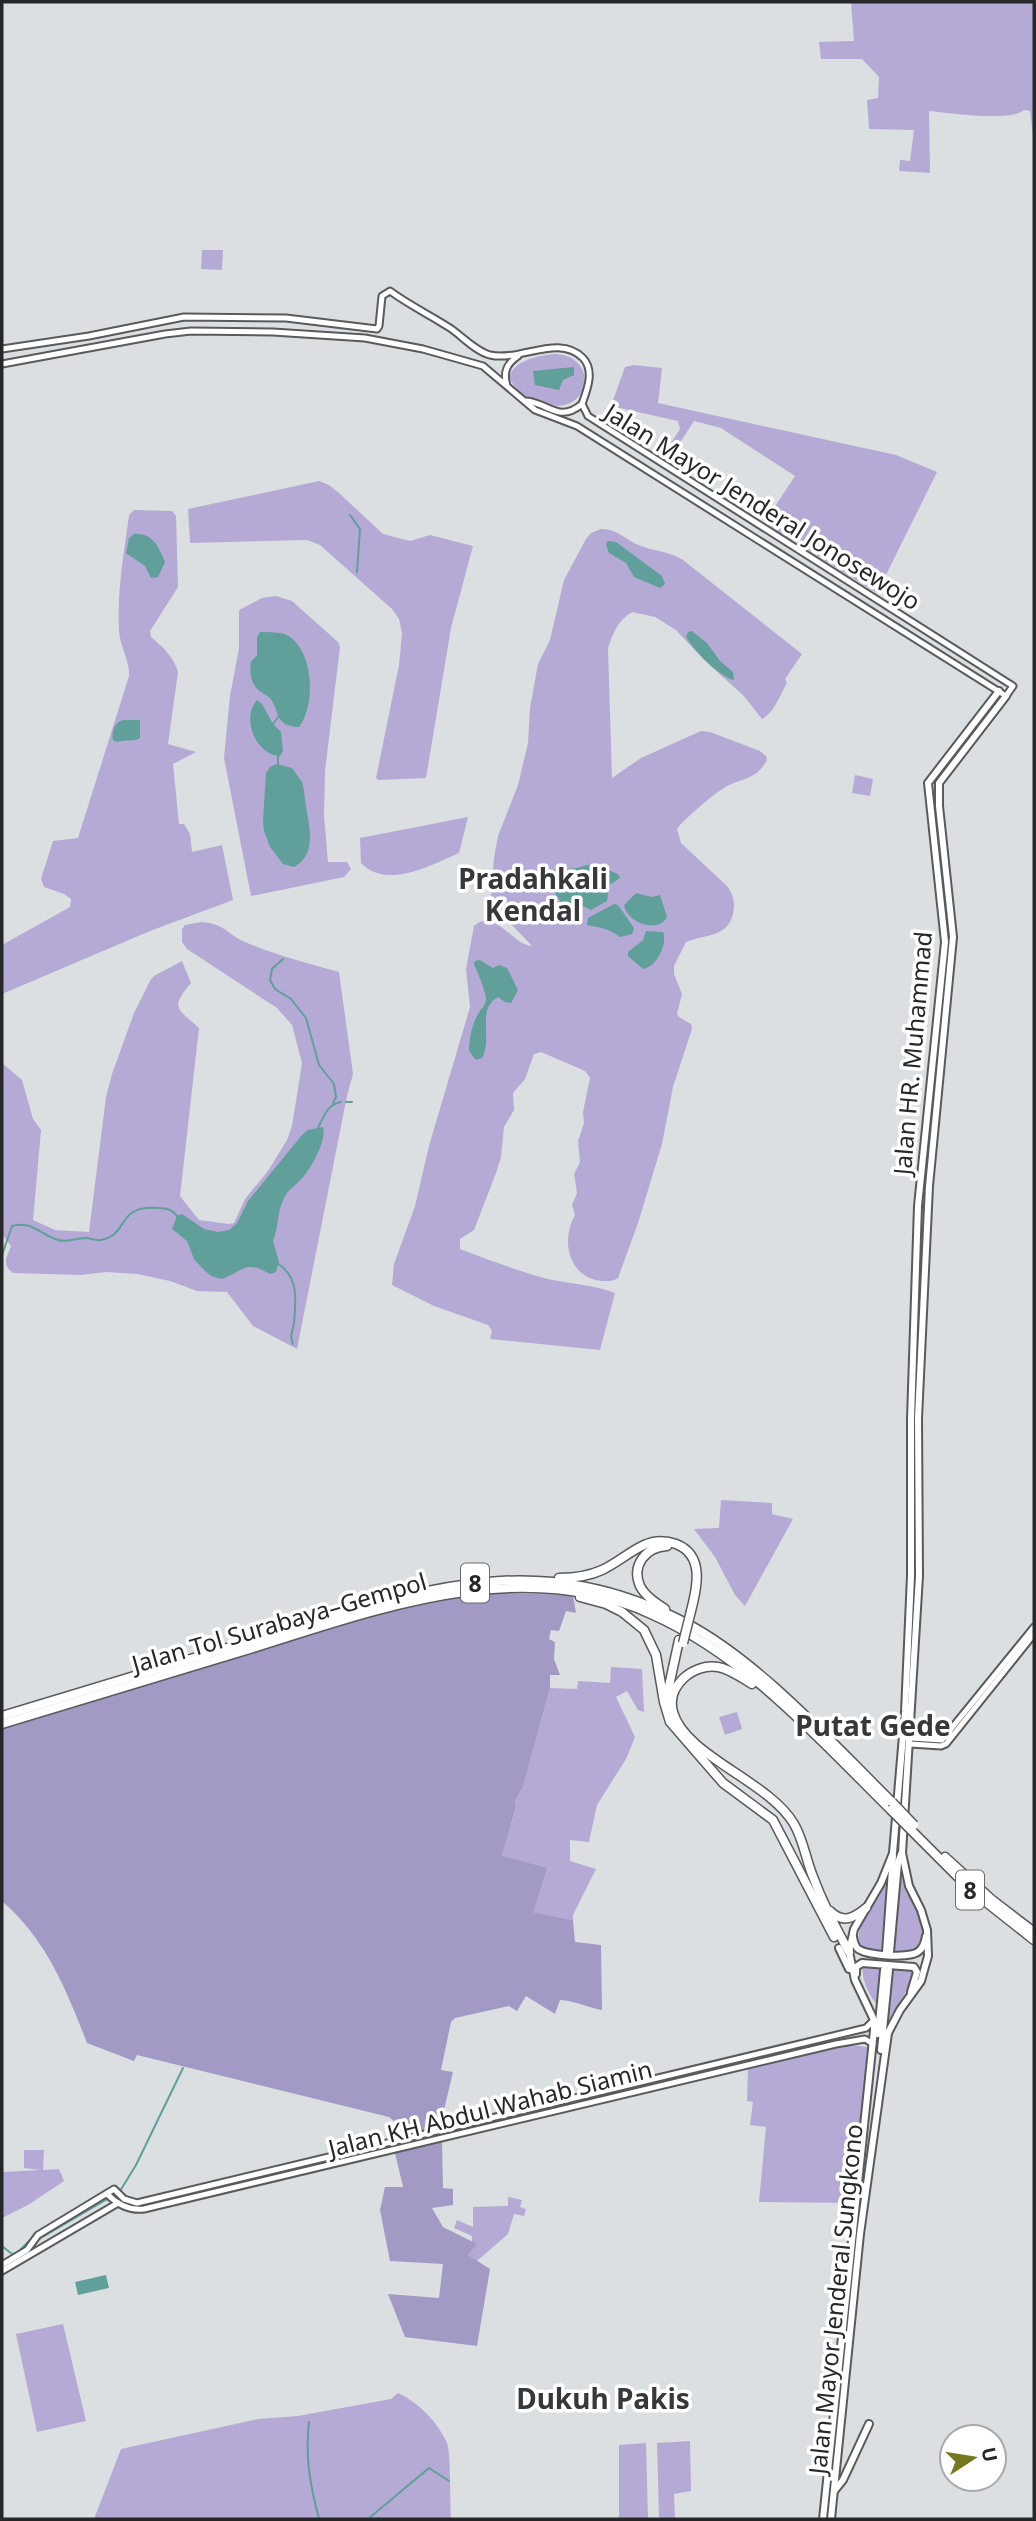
<svg xmlns="http://www.w3.org/2000/svg" width="1036" height="2521" font-family="'Noto Sans',sans-serif">
<style>
.green{fill:#b4aad5}
.forest{fill:#a399c5}
.water{fill:#619f9b}
.lines{fill:none;stroke-linecap:round;stroke-linejoin:round}
.stream{stroke:#619f9b;stroke-width:2}
.secondary-casing{stroke:#585a5c;stroke-width:9}
.primary-casing{stroke:#585a5c;stroke-width:10}
.highway-casing{stroke:#585a5c;stroke-width:11}
.secondary{stroke:#fff;stroke-width:5}
.primary{stroke:#fff;stroke-width:6}
.highway{stroke:#fff;stroke-width:8}
.highway-bridge-casing{stroke:#585a5c;stroke-width:11;stroke-linecap:butt}
.highway-bridge{stroke:#fff;stroke-width:8}
.labels{text-anchor:middle;dominant-baseline:central;stroke-width:7;stroke-linejoin:round;paint-order:stroke}
.shield{fill:#fff;stroke:#676868;stroke-width:2}
.shield-label{font-size:23px;font-weight:bold;fill:#262728}
.street-label{font-size:24px;fill:#262728;stroke:#fff}
.quarter-label{font-size:28px;font-weight:bold;fill:#36383a;stroke:#fff}
</style>
<rect width="100%" height="100%" fill="#dcdfe1"/>
<!-- green -->
<g class="green">
<path d="M851 2H1034V144L1030 111 1024 110C1010 122 949 113 929 111L930 173 899 171 900 160 910 161 914 130 869 129 867 100 878 98 879 77 862 59H821L819 42 854 41Z"/>
<polygon points="202,250 223,250 222,270 201,269"/>
<path d="M556 354C602 357 590 422 538 402 525 397 514 389 509 377 514 360 540 355 556 354Z"/>
<polygon points="634,365 662,368 658,403 896,455 937,472 877,593 764,523 795,476 721,428 694,421 668,461 663,455 680,429 678,421 611,406 625,367"/>
<polygon points="319,481 329,485 339,493 383,534 410,541 430,535 473,546 451,628 426,778 378,780 376,778 399,665 402,633 399,619 392,609 320,545 307,540 190,543 188,509"/>
<path d="M134 510 172 511 176 516 178 587 150 631 151 637C162 646 174 657 178 672L168 744 196 752 173 764 179 824H184L190 834 192 852 222 845 233 900 150 931 2 994V945L70 907 71 899 64 894 44 887 41 879 53 841 78 838 129 676C130 660 119 645 119 629 117 590 124 553 129 515Z"/>
<path d="M601 529C615 528 624 538 636 544 651 551 669 551 683 560L802 654 785 679 787 683C780 695 774 713 762 719L744 696 704 660 676 630 655 617 632 612C618 620 613 633 608 648L612 778 641 758 701 731 710 732 760 751 766 756 767 760C757 779 743 778 727 786 716 792 684 819 677 829L681 843 728 887C734 896 735 904 733 914 727 938 705 934 686 942L674 966V974L682 994 677 1014 679 1017 691 1024 692 1029 673 1087 662 1144 638 1223 618 1278C612 1282 609 1281 602 1281 569 1278 560 1241 575 1215L572 1205 577 1193 574 1174 580 1162 578 1141 584 1123 583 1112 590 1078 585 1071 541 1052 534 1054 525 1079 513 1093 514 1110 504 1127 501 1157 496 1173 474 1230 460 1239V1249C488 1260 516 1270 544 1278 567 1284 593 1284 615 1293L600 1350 490 1339 492 1331 488 1325 434 1306 392 1285 394 1264 415 1206 429 1146 470 1007 466 969 474 926C495 907 512 945 532 946L495 907 491 895 494 858 498 836 518 785 528 743 530 708 538 664 550 640 564 580 586 539 591 533Z"/>
<polygon points="276,596 292,601 338,642 340,647 325,771 324,816 328,862 347,862 351,869 344,877 251,896 224,758 230,696 239,648 239,610 262,598"/>
<polygon points="855,775 873,779 870,796 852,793"/>
<path d="M468 817 459 853C432 865 386 890 361 863L360 838Z"/>
<path d="M202 922C225 924 227 934 245 942 276 955 307 963 339 972L353 1074 347 1096 297 1349 253 1326 227 1292 197 1291 170 1281 137 1274 106 1272 81 1275 13 1273C1 1264 7 1257 11 1246L2 1234V1063L22 1080 33 1119 41 1130 33 1220 55 1230 89 1232 106 1097 112 1074 134 1013 150 981 154 976 182 961 191 983C170 1008 177 1008 199 1028L180 1196 199 1220 229 1224 234 1223 245 1199 268 1171 287 1140 292 1126 302 1063 292 1025 277 1008 187 949 182 942V929L185 925Z"/>
<polygon points="721,1500 772,1503 772,1514 793,1519 745,1606 735,1595 715,1557 694,1529 719,1528"/>
<polygon points="611,1667 642,1669 644,1712 638,1710 627,1691 616,1697 635,1737 626,1759 597,1805 589,1842 570,1840 570,1861 596,1869 573,1915 573,1920 533,1912 502,1856 516,1807 515,1801 523,1787 550,1688 577,1689 578,1681 610,1683"/>
<polygon points="737,1712 742,1729 725,1735 719,1717"/>
<polygon points="900,1872 906,1892 918,1909 925,1939 915,1953 893,1953"/>
<polygon points="889,1877 883,1951 864,1948 858,1942 860,1925"/>
<path d="M863 1965 881 1967 877 2004C869 1997 860 1975 863 1965Z"/>
<polygon points="891,1967 914,1968 917,1973 886,2026"/>
<polygon points="850,2045 868,2047 852,2203 759,2202 766,2127 750,2125 753,2102 747,2101 748,2069"/>
<polygon points="24,2150 44,2150 43,2170 59,2169 64,2181 28,2205 2,2218 2,2172 41,2170 24,2168"/>
<polygon points="508,2197 522,2200 520,2207 526,2209 524,2216 514,2214 508,2234 477,2261 468,2255 476,2244 472,2242 472,2236 454,2228 457,2220 473,2227 473,2207 508,2206"/>
<polygon points="63,2324 86,2421 37,2432 16,2334"/>
<path d="M398 2393C419 2403 437 2421 447 2443 451 2454 450 2504 451 2519H94L121 2449 258 2419 298 2416 391 2399Z"/>
<polygon points="690,2441 691,2491 674,2494 675,2519 659,2519 657,2443"/>
<polygon points="646,2443 648,2519 619,2519 619,2445"/>
</g>
<!-- forest -->
<g class="forest">
<path d="M501 1593 573 1595 576 1613 566 1611 559 1631 551 1630 549 1639 555 1642 554 1659 560 1675H550V1688L523 1787 515 1801 516 1807 502 1856 547 1868 533 1912 573 1920 575 1942 601 1945 602 2010C586 2007 575 2001 560 2000L555 2014 526 1996 517 2011 509 2006 455 2018 451 2022 441 2070 453 2072 443 2114 454 2117 456 2124 403 2136 401 2127 389 2117 137 2055 134 2061 87 2043C67 1991 46 1939 3 1902L2 1728 357 1619 458 1596Z"/>
<polygon points="442,2141 443,2188 453,2189 453,2205 432,2208 443,2227 477,2244 468,2255 490,2269 477,2346 405,2337 388,2294 439,2298 443,2264 390,2261 380,2210 385,2187 403,2187 395,2153"/>
</g>
<!-- water -->
<g class="water">
<polygon points="574,367 574,375 563,380 559,390 535,385 533,371"/>
<path d="M134 534C152 532 159 547 165 562L158 577 151 578 145 566 126 553 129 538Z"/>
<polygon points="608,541 616,542 662,576 665,584 660,588 634,577 626,563 609,553 606,544"/>
<path d="M692 631 707 643 720 661 733 672 734 680C719 677 694 650 686 637L688 632Z"/>
<path d="M260 632C266 632 282 632 287 635 314 650 316 705 299 727 274 726 281 713 270 698 267 695 265 695 261 692 251 686 249 673 251 662L257 655V637Z"/>
<path d="M257 700 262 704 273 724 281 732 283 751 280 756C255 755 241 717 257 700Z"/>
<path d="M123 720H140V738C134 742 125 739 117 742L113 740C111 732 115 722 123 720Z"/>
<path d="M277 764 292 768 302 782 304 790C305 814 322 853 294 867L283 864 270 847 264 831 263 820 266 773 270 767Z"/>
<path d="M593 864 618 874 620 878C604 889 611 880 607 901L591 910 575 902 567 904 561 903C555 889 546 889 543 881 548 869 557 869 568 869 576 869 585 865 593 864Z"/>
<path d="M636 893 652 897 660 895 667 917C658 934 627 923 624 905Z"/>
<path d="M614 904 618 905 634 928 632 934 620 937C608 928 601 928 587 925L588 918Z"/>
<path d="M646 931 663 932C668 943 657 967 643 969L628 956V952L643 940Z"/>
<path d="M480 960 493 968 499 965 507 968 518 990 511 1003 505 1002 498 997C476 1009 493 1038 482 1058L476 1060 469 1051C469 1039 472 1025 478 1014 481 1008 485 1007 486 1000 487 994 477 971 474 964L475 961Z"/>
<path d="M323 1127C327 1139 312 1167 303 1177 297 1185 288 1189 284 1198 277 1211 279 1226 273 1241L279 1262 276 1272 270 1274C245 1260 245 1270 222 1279L211 1276 203 1269 194 1259 187 1241 172 1229 177 1216 182 1214 204 1229 218 1232 229 1230 237 1223 248 1201 302 1135 308 1130Z"/>
<polygon points="106,2275 109,2288 78,2295 75,2282"/>
</g>
<g class="lines">
<!-- stream -->
<g class="stream">
<polyline points="350,515 360,529 357,572"/>
<polyline points="272,725 279,716"/>
<polyline points="278,755 278,766"/>
<polyline points="283,959 272,969 270,980 275,989 291,999 306,1018 319,1065 334,1084 336,1097 333,1103"/>
<polyline points="346,1102 352,1102"/>
<path d="M318 1128C323 1118 327 1104 341 1102"/>
<path d="M2 1255 12 1226C31 1220 41 1235 58 1240 68 1243 75 1238 85 1238 91 1238 95 1241 101 1240 130 1235 115 1204 159 1208 168 1208 172 1210 178 1217"/>
<path d="M277 1263C299 1277 296 1299 294 1323 293 1332 289 1334 293 1344"/>
<polyline points="120,2191 136,2165 183,2068"/>
<polyline points="39,2239 116,2194"/>
<polyline points="2,2246 12,2254 17,2253 31,2239 34,2240"/>
<path d="M309 2422C305 2457 310 2485 319 2519"/>
<polyline points="368,2519 429,2468 449,2481"/>
</g>
<defs>
<g id="secondary">
<path d="M2 349 89 336 184 317 286 318 377 329 379 326 382 296 390 291C409 305 430 315 450 328 462 336 475 351 490 355 520 362 559 333 583 358 595 371 587 390 582 404L588 416 1013 686 1006 696 577 426 535 410 483 366 423 349 365 338 273 332 191 331 165 334 2 364"/>
<path d="M507 386C503 373 506 364 518 356"/>
<path d="M527 401C550 404 559 423 582 404"/>
<polyline points="911,1738 942,1740 1034,1627"/>
<polyline points="910,1744 941,1746 946,1744 1034,1634"/>
<path d="M107 2194C117 2204 129 2211 144 2209L836 2044 865 2039 873 2044"/>
<polyline points="2,2265 27,2250 38,2235 114,2189 124,2199 137,2203 866,2028 874,2020"/>
<polyline points="2,2271 118,2203"/>
</g>
<g id="primary">
<path d="M853 1937C854 1942 854 1944 857 1948 865 1956 911 1959 919 1951 924 1947 925 1942 926 1936"/>
<polyline points="839,1948 849,1969"/>
<polyline points="886,1952 893,1856"/>
<polyline points="890,1952 898,1863 901,1854"/>
<polyline points="856,1974 856,1967 862,1963 914,1967 917,1972 911,1992"/>
<polyline points="878,2034 884,1970"/>
<polyline points="881,2050 889,1970"/>
<polyline points="835,2490 843,2480 869,2424"/>
<polyline points="823,2519 874,2030 874,2020 855,1980 849,1952 854,1929 881,1883 893,1853 905,1712 911,1576 911,1419 918,1206 945,942 928,783 999,691"/>
<polyline points="831,2519 860,2234 888,2033 900,2010 921,1981 928,1956 927,1930 921,1910 909,1886 902,1853 919,1576 918,1418 929,1186 953,937 939,806 939,783 1006,696"/>
</g>
<g id="highway">
<path d="M559 1578C574 1578 589 1576 602 1570 617 1563 629 1552 644 1545 655 1540 665 1540 676 1544 705 1555 697 1588 691 1611"/>
<polyline points="580,1597 606,1604 622,1612 644,1630 656,1655 664,1702 670,1722 723,1783 773,1820 834,1937"/>
<path d="M665 1609C656 1603 645 1596 640 1586 631 1565 646 1547 667 1546"/>
<path d="M752 1684C742 1678 730 1669 718 1667 693 1663 666 1686 673 1712 685 1756 769 1781 794 1824 804 1841 806 1861 814 1879 823 1904 836 1928 849 1952"/>
<polyline points="666,1700 679,1640"/>
<path d="M2 1716C88 1690 174 1664 260 1638 411 1593 532 1543 684 1622 759 1661 832 1743 892 1802"/>
<path d="M2 1724C81 1700 160 1676 240 1652 370 1612 517 1553 651 1614 746 1656 818 1738 891 1810"/>
<polyline points="913,1832 972,1891 1034,1940"/>
<polyline points="945,1857 991,1899 1034,1932"/>
<path d="M830 1911C843 1924 854 1918 866 1908"/>
</g>
</defs>
<!-- secondary casing -->
<use href="#secondary" class="secondary-casing"/>
<!-- primary casing -->
<use href="#primary" class="primary-casing"/>
<!-- highway casing -->
<use href="#highway" class="highway-casing"/>
<!-- secondary -->
<use href="#secondary" class="secondary"/>
<!-- primary -->
<use href="#primary" class="primary"/>
<!-- highway -->
<use href="#highway" class="highway"/>
<defs>
<g id="highway-bridge">
<polyline points="683,1643 691,1611"/>
<polyline points="892,1802 914,1825"/>
<polyline points="891,1810 913,1832"/>
</g>
</defs>
<!-- highway-bridge casing -->
<use href="#highway-bridge" class="highway-bridge-casing"/>
<!-- highway-bridge -->
<use href="#highway-bridge" class="highway-bridge"/>
</g>
<g class="labels">
<!-- shield labels -->
<g class="shield">
<rect x="461" y="1563.5" width="28" height="39" rx="5"/>
<rect x="956" y="1870.5" width="28" height="39" rx="5"/>
</g>
<g class="shield-label">
<text x="475" y="1583">8</text>
<text x="970" y="1890">8</text>
</g>
<!-- street labels -->
<g class="street-label">
<text transform="translate(763 506) rotate(32)">Jalan Mayor Jenderal Jonosewojo</text>
<text transform="translate(912 1053) rotate(-85)">Jalan HR. Muhammad</text>
<text transform="translate(279 1622) rotate(-16)">Jalan Tol Surabaya–Gempol</text>
<text transform="translate(490 2108) rotate(-14)">Jalan KH Abdul Wahab Siamin</text>
<text transform="translate(835 2299) rotate(-84)">Jalan Mayor Jenderal Sungkono</text>
</g>
<!-- quarter labels -->
<g class="quarter-label">
<text x="533" y="878">Pradahkali<tspan x="533" dy="32">Kendal</tspan></text>
<text x="873" y="1725">Putat Gede</text>
<text x="603" y="2398">Dukuh Pakis</text>
</g>
</g>
<!-- border -->
<rect width="1036" height="2521" fill="none" stroke="#262728" stroke-width="7"/>
<!-- north arrow -->
<g transform="translate(973 2458) rotate(78)"><circle r="33" fill="#ffffff" stroke="#a8a9a9" stroke-width="2"/>
<path d="M0-5L12 26L0 18L-12 26Z" fill="#75781f"/>
<text y="-10" font-size="19" font-weight="bold" text-anchor="middle" fill="#262728">U</text>
</g>
</svg>
